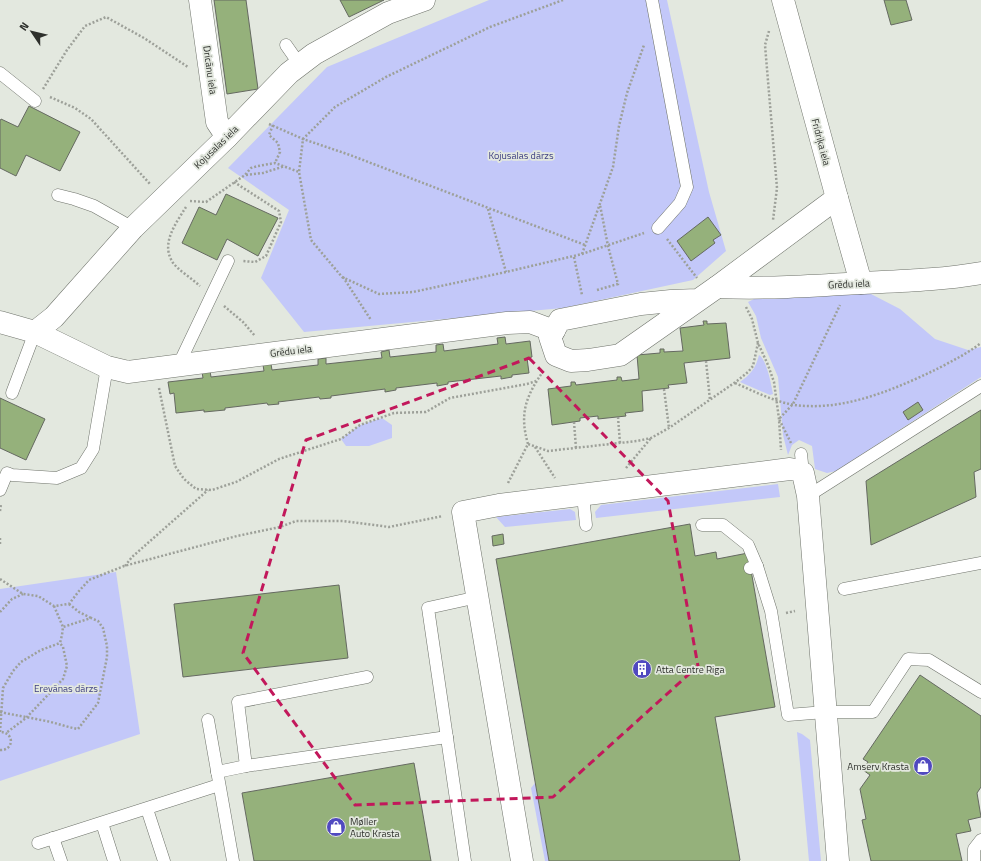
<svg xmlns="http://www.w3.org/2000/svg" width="981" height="861" font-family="'Titillium Web',sans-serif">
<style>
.green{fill:#c3c8f9}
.building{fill:#95b17b;stroke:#656961}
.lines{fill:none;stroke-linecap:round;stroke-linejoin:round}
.service-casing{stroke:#6f736b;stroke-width:13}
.minor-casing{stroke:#6f736b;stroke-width:23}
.path{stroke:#9da099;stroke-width:2.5;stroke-dasharray:2 2;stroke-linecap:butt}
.service{stroke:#fff;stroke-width:12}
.minor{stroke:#fff;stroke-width:22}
.marked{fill:none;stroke:#c2185b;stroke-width:3;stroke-dasharray:8 5;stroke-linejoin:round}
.labels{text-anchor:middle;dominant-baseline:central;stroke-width:3.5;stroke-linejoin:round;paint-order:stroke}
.street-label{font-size:10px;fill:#2e302c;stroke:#e3e8df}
.park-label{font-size:10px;fill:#3d3e81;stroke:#e3e8df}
.poi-label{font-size:10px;fill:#2e302c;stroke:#e3e8df;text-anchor:start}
</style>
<rect width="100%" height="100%" fill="#e3e8df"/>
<!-- green -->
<g class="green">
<polygon points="489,0 667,0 709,192 726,251 693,280 563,308 304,332 261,278 289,210 228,168 327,67"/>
<polygon points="851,294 871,294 900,309 935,339 968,350 981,347 981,377 836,471 827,473 815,469 812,446 799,440 792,445 788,455 783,435 778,377 761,338 756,316 748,302 754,299"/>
<path d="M759 355C767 360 771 384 773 394L770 395 740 382C750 375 756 368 759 355Z"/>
<polygon points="382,418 392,425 392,438 369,446 346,446 341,439 360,425"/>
<polygon points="778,484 780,497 596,518 595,512 601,505"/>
<polygon points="570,509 575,512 576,520 505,527 496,517"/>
<polygon points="116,572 140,734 0,781 0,589"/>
<polygon points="797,732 802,734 810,740 821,861 809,861"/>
<polygon points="535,783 549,861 545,861 531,788"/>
</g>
<!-- building -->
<g class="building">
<polygon points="214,0 246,0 258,89 227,94"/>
<polygon points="340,0 384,0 349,17"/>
<polygon points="884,0 906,0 912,20 891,25"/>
<polygon points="29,106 80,132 60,171 26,155 16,176 0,168 0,121 1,119 18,127"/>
<polygon points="226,194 278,218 258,256 227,239 217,260 182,243 199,207 216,215"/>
<polygon points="708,217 721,235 713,240 715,243 691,261 677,241"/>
<polygon points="703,321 707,321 707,324 726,323 730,358 684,363 687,383 668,385 669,388 642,391 643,411 625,413 626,416 598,419 598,416 580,418 580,421 552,425 548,389 571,386 571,382 575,382 576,385 617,380 617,377 621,377 622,381 639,379 637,355 660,353 660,349 664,349 664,352 683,351 680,328 704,325"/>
<polygon points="505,337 506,344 530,341 532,357 527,358 529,373 512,375 512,377 501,379 501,376 448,382 448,384 437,386 437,383 396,388 396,390 385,392 385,389 331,396 331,398 320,399 319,397 278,402 279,404 268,405 267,403 225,408 225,410 204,412 204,410 176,413 174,393 170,394 168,382 203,378 202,372 210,371 211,377 264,371 263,365 271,364 272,370 318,365 318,359 326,358 326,364 382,358 381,352 389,350 390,357 436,352 436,345 443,344 444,351 498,344 497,338"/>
<polygon points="0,398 45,419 26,460 0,448"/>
<polygon points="918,402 923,410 908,420 903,412"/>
<polygon points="981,410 981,469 974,472 976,497 871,545 866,481"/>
<polygon points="690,524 695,556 716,552 717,559 748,553 775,707 715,717 740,860 739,861 549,861 496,559"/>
<polygon points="503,534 504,544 493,546 492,536"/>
<polygon points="339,585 348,658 183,677 174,604"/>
<polygon points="920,675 981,716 981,787 977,793 981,817 968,820 971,831 956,834 962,861 871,861 862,820 866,819 860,789 870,775 863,770 868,762 863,759"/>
<polygon points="414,763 431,861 254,861 242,793"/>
</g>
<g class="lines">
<defs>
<g id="service">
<polyline points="652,0 687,187 680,203 658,228"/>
<polyline points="286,45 300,65"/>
<polyline points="0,73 35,101"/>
<polyline points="58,195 74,199 94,206 133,228"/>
<polyline points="178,366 228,261"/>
<polyline points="12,393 35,332"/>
<polyline points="801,454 803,473"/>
<polyline points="0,490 7,473 12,475 57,478 81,468 93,449 107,367"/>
<polyline points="583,495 586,525"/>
<polyline points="808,496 981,386"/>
<polyline points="702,525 723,525 748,545 757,566"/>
<polyline points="750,568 757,566 771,611 788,715 825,712 873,712 908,659 929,660 981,692"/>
<polyline points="844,589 981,563"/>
<polyline points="208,720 233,861"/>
<polyline points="246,766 238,702 367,677"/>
<polyline points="217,772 246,766 447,737"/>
<polyline points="147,809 164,861"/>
<polyline points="102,823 114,861"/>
<polyline points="53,838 61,861"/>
<polyline points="38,843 219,785"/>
<polyline points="465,861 428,608 478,597"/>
<polyline points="974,861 974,849 981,840"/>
</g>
<g id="minor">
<polyline points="200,0 217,122 227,137"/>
<polyline points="783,0 837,198 861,283"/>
<path d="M717 287C765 289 812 286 860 283 900 281 941 280 981 273"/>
<polyline points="697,300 671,301 641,304 560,320 550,337 556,355 571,361 588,360 620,355 717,287 837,198"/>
<polyline points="0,322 35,332 107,367 128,372 507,323 530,322 554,331"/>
<polyline points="35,332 54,317 133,228 227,137 289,73 314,54 388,13 424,0"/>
<polyline points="522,861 463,512 499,505 790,469 796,470 803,473 808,496 838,861"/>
</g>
</defs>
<!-- service casing -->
<use href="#service" class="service-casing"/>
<!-- minor casing -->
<use href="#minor" class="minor-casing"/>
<!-- path -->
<g class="path">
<polyline points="563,0 490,27 386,77 335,107 303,139 299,172 311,240 342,277 379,294 413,292 506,272 582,254 644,233"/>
<polyline points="769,31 765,45 777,188 773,220"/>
<polyline points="43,89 67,50 85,26 106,17 144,38 188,67"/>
<polyline points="50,97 75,108 91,119 150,184"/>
<polyline points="269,124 303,139 350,155 585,245"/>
<polyline points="273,125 269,135 278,143 280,152 275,163"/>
<polyline points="246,175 263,173 285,166"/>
<polyline points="234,182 279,211 281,222 266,256 255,262 242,261"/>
<polyline points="190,201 206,202 245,175 251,168 258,166 275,163 299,172"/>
<path d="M186 207C176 223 161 243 172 261 175 268 194 280 200 286"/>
<polyline points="488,209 506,272"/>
<polyline points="667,239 697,278"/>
<polyline points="582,254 613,167 619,126 627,93 644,45"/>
<polyline points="574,257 582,295"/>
<polyline points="343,277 371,320"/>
<polyline points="597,290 618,284 608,246 600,205"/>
<polyline points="224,306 243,322 255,336"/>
<polyline points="746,307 752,319 758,343 768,365 774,382 779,419 781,450"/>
<polyline points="706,361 710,400"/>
<path d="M735 383C758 393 782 406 808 406 852 408 900 387 939 368 954 360 968 353 981 343"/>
<polyline points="159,388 175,466 184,479 196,489 212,490 236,482 279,459 341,439 360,425 394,413 426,412 450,398 527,384 536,381"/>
<polyline points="664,389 669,428"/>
<polyline points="618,417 620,443"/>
<polyline points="574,422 576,448"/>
<polyline points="791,443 779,419 793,404 840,305"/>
<path d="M528 444C519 413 526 396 544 370"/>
<polyline points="535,447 555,478"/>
<polyline points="626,468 651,438"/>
<polyline points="508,483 528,444 548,451 637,441 651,438 669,428 737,381 748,372 753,366 758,343"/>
<polyline points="0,511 1,504"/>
<polyline points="0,538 0,545"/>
<polyline points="125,566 132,557 208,490"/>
<polyline points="0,579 23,594 38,596 54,606 69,604 79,591 89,580 124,566 237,536 280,527 296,521 343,521 389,527 443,516"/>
<polyline points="69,604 79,612 91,618"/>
<polyline points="54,606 63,627"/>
<polyline points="0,612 12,599 23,594"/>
<polyline points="786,613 795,611"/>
<path d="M0 712C14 715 27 717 41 720 54 722 66 727 78 729L98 703 107 657V646L103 628 98 621 91 618 63 627 62 635 60 643 63 647 67 666 63 679 26 718 6 733"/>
<polyline points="0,732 3,688 13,671 21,662 41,650 60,643"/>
<path d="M0 750C14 751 15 732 0 732"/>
</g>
<!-- service -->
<use href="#service" class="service"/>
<!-- minor -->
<use href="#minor" class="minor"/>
</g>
<!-- marked area -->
<path class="marked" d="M529 358 668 501 698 666 553 797 355 805 243 653 306 440Z"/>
<!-- icons -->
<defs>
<symbol id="building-disc" viewBox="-11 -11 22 22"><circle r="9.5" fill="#5049c0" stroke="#e3e8df"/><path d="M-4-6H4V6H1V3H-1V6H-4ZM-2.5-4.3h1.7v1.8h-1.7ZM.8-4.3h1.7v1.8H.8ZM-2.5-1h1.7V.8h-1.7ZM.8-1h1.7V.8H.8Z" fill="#fff"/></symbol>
<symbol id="shop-disc" viewBox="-11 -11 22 22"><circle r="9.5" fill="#5049c0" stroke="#e3e8df"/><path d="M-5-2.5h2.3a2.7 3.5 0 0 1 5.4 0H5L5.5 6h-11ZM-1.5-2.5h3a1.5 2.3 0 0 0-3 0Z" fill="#fff"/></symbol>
</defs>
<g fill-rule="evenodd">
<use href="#building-disc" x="631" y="658" width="22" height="22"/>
<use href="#shop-disc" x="912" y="755" width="22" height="22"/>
<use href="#shop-disc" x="325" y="816" width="22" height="22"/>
</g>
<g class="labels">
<!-- street labels -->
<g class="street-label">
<text transform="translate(210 70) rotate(82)">Dricānu iela</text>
<text transform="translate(821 142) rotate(75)">Fridriķa iela</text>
<text transform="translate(216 147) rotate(-44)">Kojusalas iela</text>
<text transform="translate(849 284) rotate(-3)">Grēdu iela</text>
<text transform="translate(291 351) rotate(-7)">Grēdu iela</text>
</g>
<!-- park labels -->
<g class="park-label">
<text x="521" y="155">Kojusalas dārzs</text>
<text x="66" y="688">Erevānas dārzs</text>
</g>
<!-- poi labels -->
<g class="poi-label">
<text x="656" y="669">Atta Centre Riga</text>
<text x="909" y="766" text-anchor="end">Amserv Krasta</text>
<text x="350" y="821">Møller<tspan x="350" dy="12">Auto Krasta</tspan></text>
</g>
</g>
<!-- north arrow -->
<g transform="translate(32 32) rotate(305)" stroke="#e3e8df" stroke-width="3" paint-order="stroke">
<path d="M0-3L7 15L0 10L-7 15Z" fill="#2e302c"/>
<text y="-6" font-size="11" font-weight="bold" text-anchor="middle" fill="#2e302c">N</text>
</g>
</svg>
